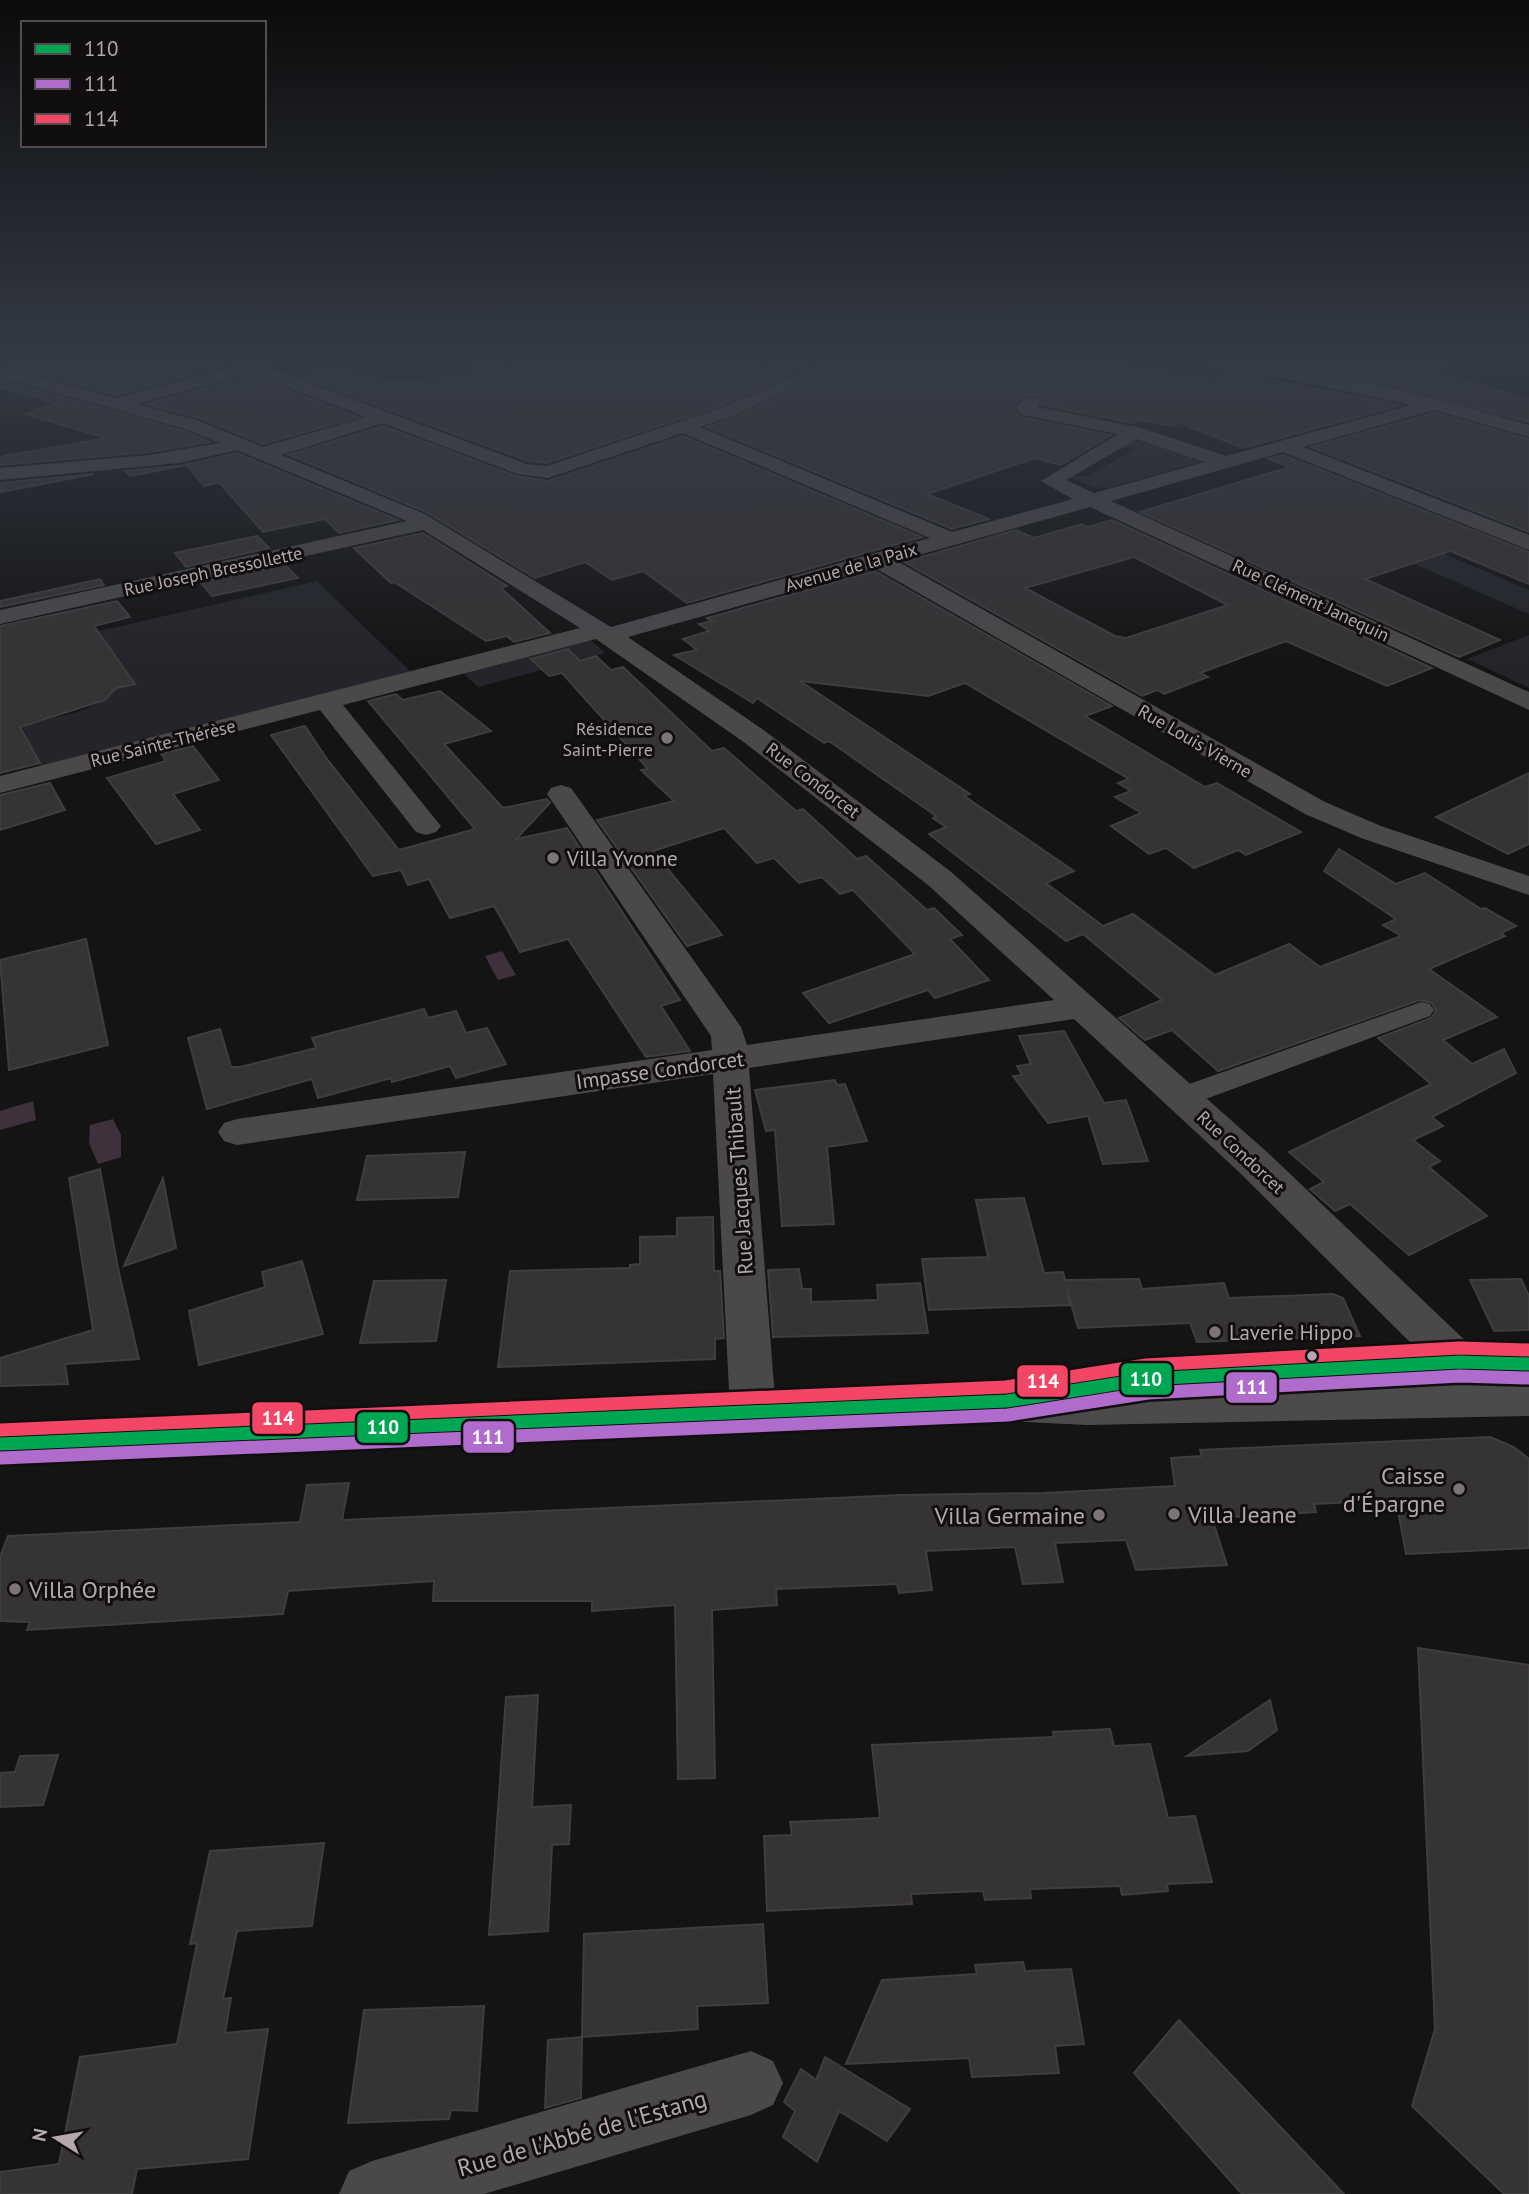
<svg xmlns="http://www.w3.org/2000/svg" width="1529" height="2194" font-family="'PT Sans',sans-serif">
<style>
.green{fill:#24252a}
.water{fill:#3f313c}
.building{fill:#353334;stroke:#403d3f;stroke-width:2;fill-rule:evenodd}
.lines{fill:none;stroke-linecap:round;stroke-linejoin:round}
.pedestrian{fill:#4b484a;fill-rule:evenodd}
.minor{fill:#4b484a;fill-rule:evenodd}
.secondary{fill:#4d4a4b;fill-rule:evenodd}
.bus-1-casing{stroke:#100e0f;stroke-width:18}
.bus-2-casing{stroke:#100e0f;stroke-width:18}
.bus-3-casing{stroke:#100e0f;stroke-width:18}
.bus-1{stroke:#00a651;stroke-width:13}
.bus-2{stroke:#b06ccc;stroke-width:13}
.bus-3{stroke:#f34667;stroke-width:13}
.poi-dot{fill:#7c7478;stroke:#100e0f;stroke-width:2.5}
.bus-dot{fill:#b4a7ae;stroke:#100e0f;stroke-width:2.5}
.labels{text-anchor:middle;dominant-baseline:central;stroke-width:6;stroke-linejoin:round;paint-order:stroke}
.far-street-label{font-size:18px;fill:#b4a7ae;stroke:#100e0f}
.far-poi-label{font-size:18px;fill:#b4a7ae;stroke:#100e0f;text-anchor:end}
.poi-label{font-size:21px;fill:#b4a7ae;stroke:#100e0f;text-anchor:start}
.street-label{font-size:21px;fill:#b4a7ae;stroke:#100e0f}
.near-poi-label{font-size:24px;fill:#b4a7ae;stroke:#100e0f;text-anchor:end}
.near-street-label{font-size:24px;fill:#b4a7ae;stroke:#100e0f}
.line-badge{stroke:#100e0f;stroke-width:2.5}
.badge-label{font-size:19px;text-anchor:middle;font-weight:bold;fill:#fff}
</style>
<rect width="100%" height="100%" fill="#141414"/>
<!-- green -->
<g class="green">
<polygon points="1135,441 1153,443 1204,461 1108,488 1093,487 1069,476 1088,476 1137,448 1122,446"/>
<polygon points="1433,549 1529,590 1529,614 1403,559"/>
<path d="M317 581 412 673 41 766 21 726 78 712 105 700 116 688 135 683 130 676C113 680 103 675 86 676 55 677 25 687 0 694V655L5 665 106 642 99 631Z"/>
<polygon points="1529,635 1529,688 1467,659 1524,637"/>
<polygon points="586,637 606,653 478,687 461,671"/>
</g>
<!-- water -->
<g class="water">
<polygon points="502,951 516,975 498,980 485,956"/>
<polygon points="33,1101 36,1120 0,1130 0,1111"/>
<polygon points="113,1119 121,1135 121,1157 98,1164 89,1143 90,1125"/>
</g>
<!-- building -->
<g class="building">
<polygon points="0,355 267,355 116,395 0,365"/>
<polygon points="458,355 508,355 529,370 561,355 835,355 722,405 547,463 528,461 292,374 336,363 392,383 474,375"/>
<polygon points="869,355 1138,355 1127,363 1217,380 1225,371 1401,405 1243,448 1178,422 1173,426 1139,420 1133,423 1042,405 1040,396 1026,395 1013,405 1019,417 1111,435 1061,465 1035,458 927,494 989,519 952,529 707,427 736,417"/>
<polygon points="1241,355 1303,362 1311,355 1468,355 1468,358 1436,371 1529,400 1529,422 1397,386"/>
<polygon points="251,376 358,417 263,444 200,418 146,404"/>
<polygon points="0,380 184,431 210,442 149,452 0,465 0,457 106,438 25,414 57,403 0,388"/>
<polygon points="1434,413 1529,439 1529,532 1311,447"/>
<polygon points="383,426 516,476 548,481 683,436 922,537 687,603 643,571 612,580 585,562 535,578 426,512 289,455"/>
<polygon points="237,453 398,520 339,533 325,519 263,532 219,482 204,486 187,465 130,476 125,471 180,466"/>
<polygon points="1283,455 1529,552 1529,584 1450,551 1365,579 1500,640 1459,657 1140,512 1290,467 1269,459"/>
<polygon points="94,474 22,488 0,492 0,483"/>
<path d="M1112 520 1432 668 1387 686 1286 641 1200 673 1208 677 1164 694 1157 690 1142 696 904 562 1016 530 1034 538 1082 524 1087 527ZM1134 557 1228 605 1126 638 1115 636 1025 588Z"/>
<polygon points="423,533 507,586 501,588 550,633 514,642 507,636 486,641 394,582 391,583 354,548"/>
<polygon points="257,536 269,548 186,567 175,553"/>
<polygon points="284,564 298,578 212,596 200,582"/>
<polygon points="875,571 1112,706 1085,716 1205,787 1217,783 1301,832 1246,855 1238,850 1194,868 1166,848 1149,854 1111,826 1141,813 1115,797 1131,791 1118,783 1129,779 965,683 928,696 800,681 970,794 964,796 1074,871 1046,883 1103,926 1133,914 1215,975 1289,944 1320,967 1401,936 1383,925 1396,919 1324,871 1339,849 1396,884 1425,873 1481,909 1485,908 1516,926 1501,933 1505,936 1429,969 1497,1017 1443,1040 1472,1064 1504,1049 1516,1073 1432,1117 1443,1126 1413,1140 1440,1161 1429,1167 1487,1216 1409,1255 1350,1204 1335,1211 1310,1189 1324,1182 1289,1152 1431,1084 1378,1038 1431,1018 1436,1011 1432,1003 1420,1000 1218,1071 1172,1030 1145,1040 1119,1018 1162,1000 1083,934 1066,941 929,834 946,827 933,818 936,816 829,741 824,743 757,698 753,703 674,655 697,650 683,639 709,631 699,624 712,621 707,618"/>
<polygon points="100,579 104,585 0,607 0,601"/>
<polygon points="117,601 130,617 94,626 135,684 116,688 105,700 20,727 40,763 0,773 0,626"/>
<polygon points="568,649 580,661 596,656 611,670 623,667 712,751 724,748 796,811 803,809 857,859 866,856 927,910 934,908 962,935 950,939 989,980 935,998 928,990 829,1023 803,993 915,954 853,890 840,894 822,877 799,883 774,858 757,863 724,828 653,851 722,935 687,946 597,820 674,801 641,770 648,769 562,673 549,676 531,659"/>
<polygon points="440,691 491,731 444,744 503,808 547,799 550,803 516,839 567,828 680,1000 661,1006 690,1051 646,1057 568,939 520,952 494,906 450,918 429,879 408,885 401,870 373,876 271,735 305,726 327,759 399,850 475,829 368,701 396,694 403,700"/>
<polygon points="193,746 219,780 173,794 200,830 156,844 107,778 166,761 161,754"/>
<polygon points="1529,773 1529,844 1508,854 1436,817"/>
<polygon points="50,783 65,810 0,830 0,795"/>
<polygon points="86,939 108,1045 9,1070 0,960"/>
<polygon points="424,1009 428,1018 456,1011 466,1033 487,1028 506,1064 456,1078 450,1066 392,1082 391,1078 318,1098 312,1079 207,1109 188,1038 220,1029 231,1067 240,1067 316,1048 312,1038"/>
<polygon points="1064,1031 1104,1103 1126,1100 1148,1161 1103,1164 1088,1116 1048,1123 1013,1076 1022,1075 1017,1066 1031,1064 1019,1036"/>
<polygon points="835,1080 837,1085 845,1084 867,1141 827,1147 834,1224 782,1226 775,1130 766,1131 755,1090"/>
<polygon points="465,1152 458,1197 357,1200 367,1156"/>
<polygon points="100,1169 118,1268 139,1359 65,1364 68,1384 0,1386 0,1358 93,1330 69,1178"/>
<polygon points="163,1178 176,1248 124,1266"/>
<polygon points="1024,1198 1044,1273 1063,1272 1065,1280 1139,1279 1142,1289 1224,1283 1229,1298 1333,1294 1343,1298 1360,1336 1197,1342 1190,1323 1078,1328 1067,1289 1070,1305 929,1310 922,1259 988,1257 976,1200"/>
<polygon points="713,1217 714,1271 720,1271 724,1338 715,1339 715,1359 498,1367 510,1271 630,1268 630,1265 640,1264 640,1237 677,1236 677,1218"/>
<polygon points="302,1261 323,1334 199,1365 189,1311 265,1287 262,1272"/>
<polygon points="799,1269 802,1289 811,1289 811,1302 878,1300 877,1285 920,1283 928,1333 773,1337 768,1270"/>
<polygon points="1521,1279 1529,1296 1529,1330 1494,1331 1470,1280"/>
<polygon points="446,1280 436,1341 360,1343 374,1281"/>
<polygon points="1490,1437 1514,1447 1529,1459 1529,1548 1406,1554 1396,1500 1314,1504 1316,1512 1212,1518 1227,1565 1136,1570 1126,1540 1055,1543 1063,1582 1023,1584 1015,1547 926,1551 932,1590 899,1593 897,1584 776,1589 777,1605 712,1610 715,1778 678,1779 675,1605 592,1611 592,1601 433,1601 434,1581 288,1591 283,1614 27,1630 30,1622 0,1621 0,1557 8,1536 300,1522 307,1485 349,1483 342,1520 900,1495 1044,1493 1175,1486 1171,1458 1202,1456 1200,1450"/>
<polygon points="1418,1648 1529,1665 1529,2194 1504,2194 1412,2106 1435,2029"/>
<polygon points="538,1695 532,1807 571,1805 569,1844 552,1845 548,1931 489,1935 506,1697"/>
<polygon points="1270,1700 1277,1730 1248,1751 1187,1756"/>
<polygon points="1110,1729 1114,1746 1150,1744 1168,1818 1195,1816 1212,1882 1167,1884 1168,1891 1122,1895 1120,1886 1030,1889 1031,1898 985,1900 983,1891 911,1894 912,1904 767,1911 764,1836 792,1835 790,1822 880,1818 872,1745 1054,1737 1053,1732"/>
<polygon points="58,1755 43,1805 0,1807 0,1773 15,1772 20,1756"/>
<polygon points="324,1843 312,1926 237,1931 223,1999 231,1998 225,2033 268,2029 248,2159 137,2169 132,2194 0,2194 0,2172 59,2164 80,2057 177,2044 197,1943 190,1944 210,1851"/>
<polygon points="763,1924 768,2003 697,2006 698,2029 582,2037 584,1934"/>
<polygon points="1023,1962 1025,1971 1071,1969 1084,2044 1055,2046 1059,2073 972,2077 969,2058 846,2064 882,1980 977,1974 975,1965"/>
<polygon points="484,2006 477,2111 451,2110 449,2119 348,2123 364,2010"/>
<polygon points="1179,2020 1344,2194 1242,2194 1134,2073"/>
<polygon points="582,2037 581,2098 545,2108 548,2040"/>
<polygon points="825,2057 910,2109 887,2141 839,2111 817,2162 783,2137 795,2111 784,2102 801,2069 816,2080"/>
</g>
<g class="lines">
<!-- pedestrian -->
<polygon class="pedestrian" points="1421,1002 1430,1004 1434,1010 1430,1016 1192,1104 1182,1107 1172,1104 1168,1097 1172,1090"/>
<!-- minor -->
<g class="minor">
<path d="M279 355H308L269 368 527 464 547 466 723 407 843 355H866L735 415 700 427 952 532 1073 499 1041 481 1118 434 1020 414 1016 406 1026 398H1038L1041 402 1037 407 1142 428 1226 456 1412 405 1309 383 1175 360 1167 355C1281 355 1419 393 1529 425V437L1434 410 1303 447 1529 535V550L1283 452 1111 501 1529 692V710L1090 507 897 561 1325 802 1381 826 1529 876V895L1361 838 1305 814 875 568 628 637 765 731 950 871 1267 1152 1492 1366 1498 1379 1492 1392 1476 1397 1460 1392 1239 1172 1074 1019 749 1068 776 1410 769 1423 753 1429 737 1423 730 1410 713 1074 237 1145 224 1141 218 1132 224 1123 237 1119 712 1050 711 1036 547 794 551 788 561 785 571 788 741 1027 747 1045 1054 1000 928 885 745 743 596 639 343 705 436 820 441 826 436 832 426 835 416 832 320 710 0 793V776L580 628 423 530 0 624V610L407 521 237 450 179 463 0 480V468L149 455 220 443 185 429 0 377V367L116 398ZM251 373 366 417 263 447 199 421 136 404ZM383 423 517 474 548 478 683 433 930 538 611 627 425 514 281 455ZM1137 439 1205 462 1094 493 1066 480Z"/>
<polygon points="511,355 559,355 528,368"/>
<polygon points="751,2051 773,2061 783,2083 773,2105 751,2115 484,2194 339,2194 349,2171 372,2161"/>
</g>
<!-- secondary -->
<polygon class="secondary" points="1460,1343 1529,1345 1529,1416 1087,1425 1007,1421 0,1465 0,1423 1007,1381 1116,1385 1114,1380 1121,1366 1137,1361"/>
<defs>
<polyline id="bus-1" points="0,1444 1007,1401 1147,1379 1460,1362 1529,1364"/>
<polyline id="bus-2" points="1,1458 1008,1415 1148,1393 1460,1376 1529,1378"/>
<polyline id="bus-3" points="0,1430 1006,1387 1146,1365 1459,1348 1529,1350"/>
</defs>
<!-- bus-1 casing -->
<use href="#bus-1" class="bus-1-casing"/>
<!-- bus-2 casing -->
<use href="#bus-2" class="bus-2-casing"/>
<!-- bus-3 casing -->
<use href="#bus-3" class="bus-3-casing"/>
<!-- bus-1 -->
<use href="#bus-1" class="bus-1"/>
<!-- bus-2 -->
<use href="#bus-2" class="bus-2"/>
<!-- bus-3 -->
<use href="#bus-3" class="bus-3"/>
</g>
<!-- sky -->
<linearGradient id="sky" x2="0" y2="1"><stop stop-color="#0b0b0b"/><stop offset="0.54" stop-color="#343a45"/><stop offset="1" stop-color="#343a45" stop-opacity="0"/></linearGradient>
<rect width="1529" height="663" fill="url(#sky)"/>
<!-- markers -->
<g class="poi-dot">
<circle cx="667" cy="738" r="7"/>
<circle cx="553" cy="858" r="7"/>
<circle cx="1215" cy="1332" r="7"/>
<circle cx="1459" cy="1489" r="7"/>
<circle cx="1174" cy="1514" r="7"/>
<circle cx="1099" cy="1515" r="7"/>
<circle cx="15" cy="1589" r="7"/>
</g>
<circle class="bus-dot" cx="1312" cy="1356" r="6"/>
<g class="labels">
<!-- far-street labels -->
<g class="far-street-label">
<text transform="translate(851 567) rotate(-16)">Avenue de la Paix</text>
<text transform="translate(213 571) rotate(-12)">Rue Joseph Bressollette</text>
<text transform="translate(1311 600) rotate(25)">Rue Clément Janequin</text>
<text transform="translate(1195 741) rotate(30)">Rue Louis Vierne</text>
<text transform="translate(163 743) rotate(-14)">Rue Sainte-Thérèse</text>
<text transform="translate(813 780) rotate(37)">Rue Condorcet</text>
<text transform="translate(1241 1152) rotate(43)">Rue Condorcet</text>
</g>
<!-- far-poi labels -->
<g class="far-poi-label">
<text x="653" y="728">Résidence<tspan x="653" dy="21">Saint-Pierre</tspan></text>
</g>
<!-- poi labels -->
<g class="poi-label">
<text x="567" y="858">Villa Yvonne</text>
<text x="1229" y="1332">Laverie Hippo</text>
</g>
<!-- street labels -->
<g class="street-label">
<text transform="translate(660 1070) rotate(-8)">Impasse Condorcet</text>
<text transform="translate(739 1181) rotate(-94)">Rue Jacques Thibault</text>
</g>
<!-- near-poi labels -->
<g class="near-poi-label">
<text x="1445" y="1475">Caisse<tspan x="1445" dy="28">d'Épargne</tspan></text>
<text x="1188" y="1514" text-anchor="start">Villa Jeane</text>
<text x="1085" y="1515">Villa Germaine</text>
<text x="29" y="1589" text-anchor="start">Villa Orphée</text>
</g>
<!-- near-street labels -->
<g class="near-street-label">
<text transform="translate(582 2133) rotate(-16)">Rue de l'Abbé de l'Estang</text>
</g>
</g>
<g class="line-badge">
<rect x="1120" y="1362" width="53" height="34" rx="7" fill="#00a651"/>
<rect x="1016" y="1364" width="53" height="34" rx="7" fill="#f34667"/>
<rect x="1225" y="1371" width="53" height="33" rx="7" fill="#b06ccc"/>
<rect x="251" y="1401" width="53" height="34" rx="7" fill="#f34667"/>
<rect x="356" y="1411" width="53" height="33" rx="7" fill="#00a651"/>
<rect x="462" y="1420" width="53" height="34" rx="7" fill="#b06ccc"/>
</g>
<g class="badge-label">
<text x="1146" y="1386">110</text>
<text x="1043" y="1388">114</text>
<text x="1252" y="1394">111</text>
<text x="278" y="1425">114</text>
<text x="383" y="1434">110</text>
<text x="488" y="1444">111</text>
</g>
<!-- legend -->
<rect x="21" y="21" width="245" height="126" fill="#100e0f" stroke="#524b4f" stroke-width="2"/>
<rect x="35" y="44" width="35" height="10" fill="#00a651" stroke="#524b4f" stroke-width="2"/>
<text x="84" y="56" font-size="21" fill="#b4a7ae">110</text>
<rect x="35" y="79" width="35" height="10" fill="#b06ccc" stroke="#524b4f" stroke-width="2"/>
<text x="84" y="91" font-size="21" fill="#b4a7ae">111</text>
<rect x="35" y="114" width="35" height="10" fill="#f34667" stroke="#524b4f" stroke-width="2"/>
<text x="84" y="126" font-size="21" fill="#b4a7ae">114</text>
<!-- north arrow -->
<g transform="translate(56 2138) rotate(281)" stroke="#100e0f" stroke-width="5" paint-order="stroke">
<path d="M0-5L12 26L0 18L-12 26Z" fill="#b4a7ae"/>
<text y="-10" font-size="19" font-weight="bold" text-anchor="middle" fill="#b4a7ae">N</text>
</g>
</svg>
